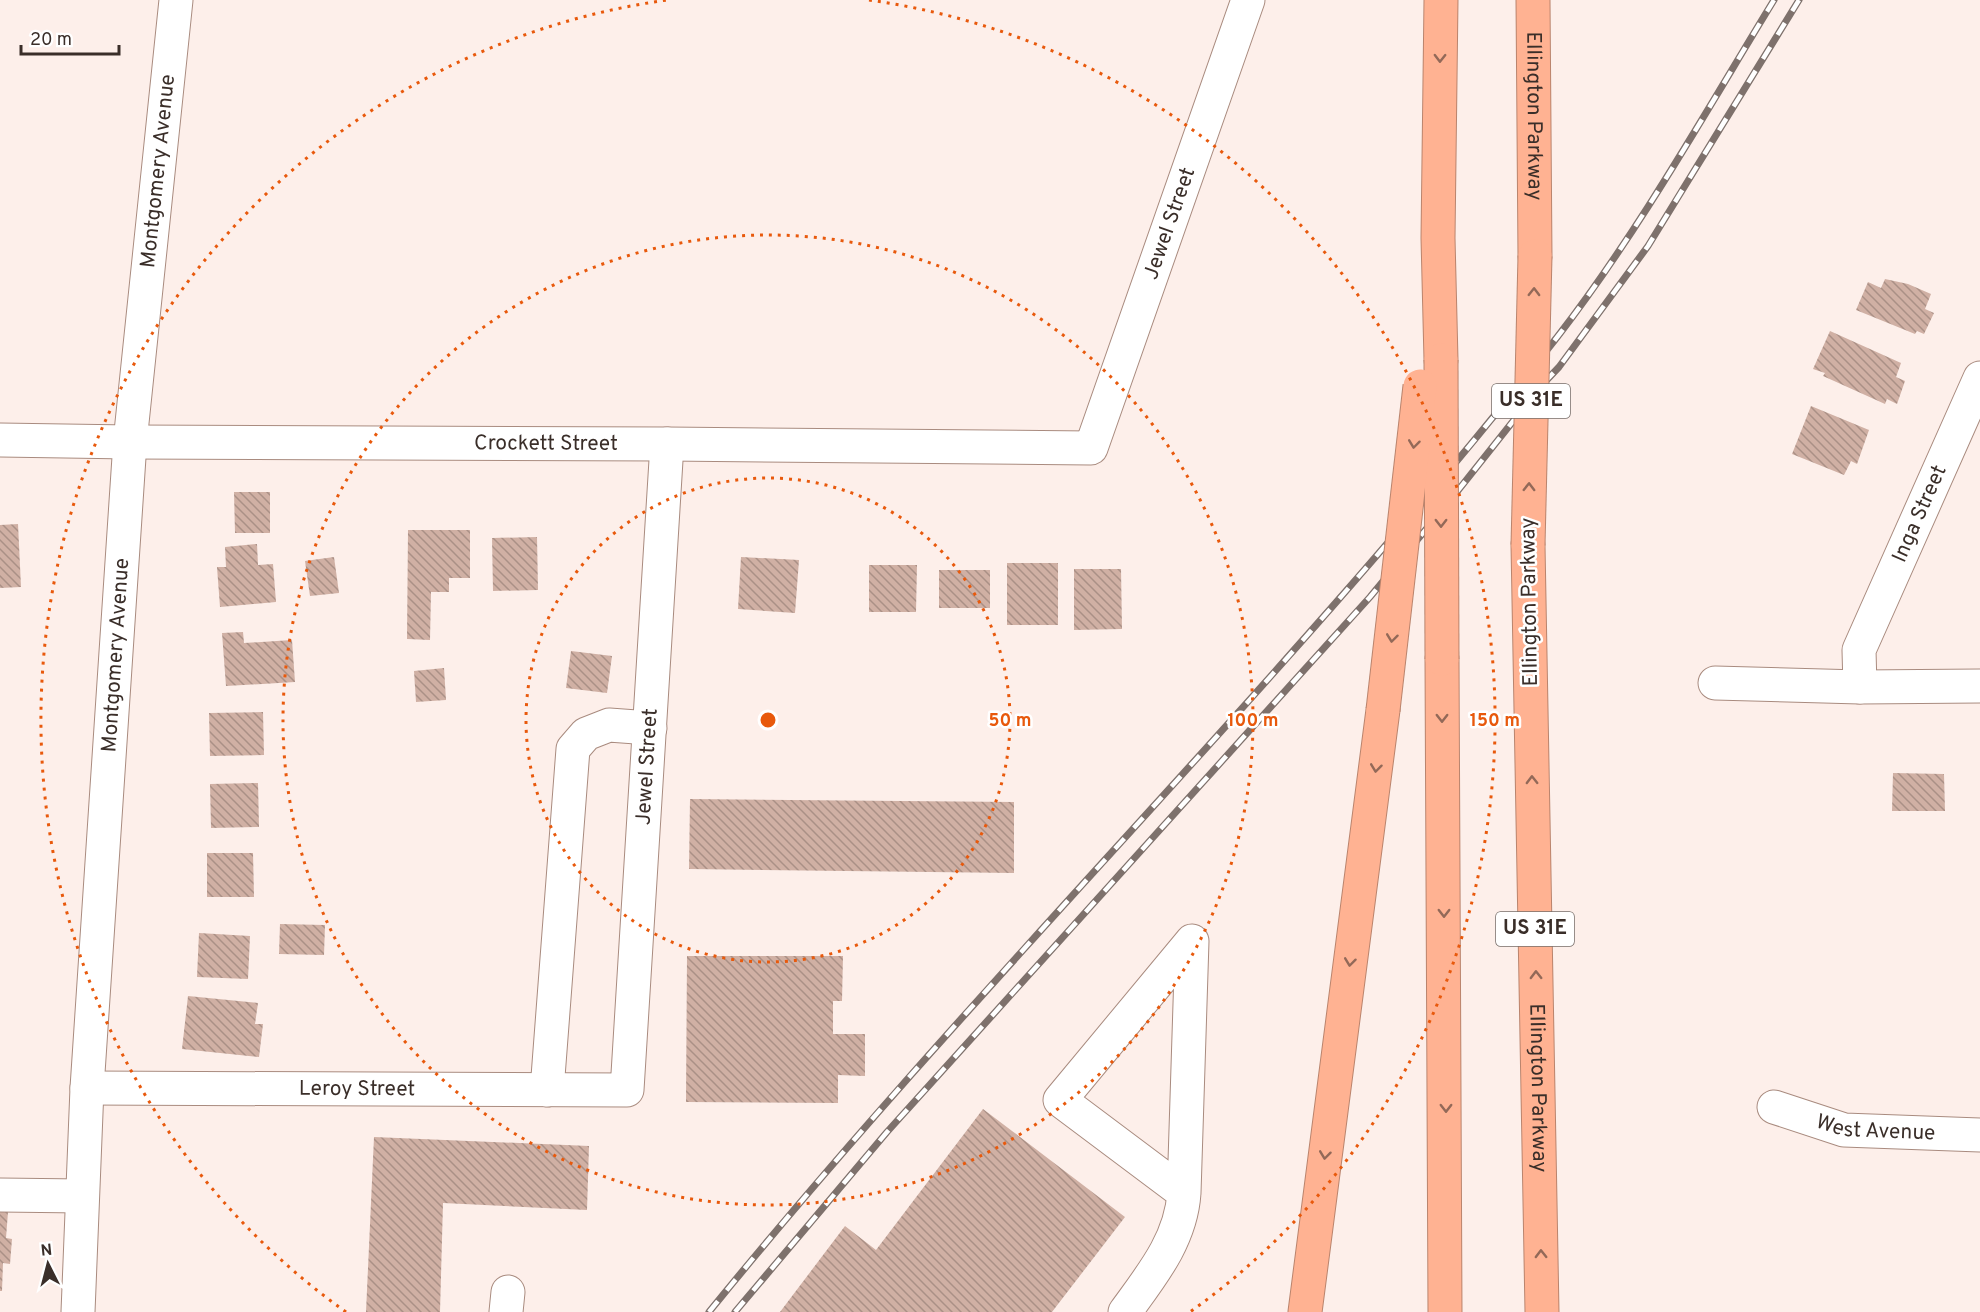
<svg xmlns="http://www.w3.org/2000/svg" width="1980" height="1312" font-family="Overpass,sans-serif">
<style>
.building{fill:url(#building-back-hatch)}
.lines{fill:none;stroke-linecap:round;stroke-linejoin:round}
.minor-casing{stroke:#a98b7f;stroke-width:35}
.highway-casing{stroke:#ba846d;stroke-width:35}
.minor{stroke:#fff;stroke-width:33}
.highway{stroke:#ffb292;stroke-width:33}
.rail-casing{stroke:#7e716c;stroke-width:7}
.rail{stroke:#fff;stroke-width:4.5;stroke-dasharray:14;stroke-linecap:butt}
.highway-bridge-casing{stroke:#ba846d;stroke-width:35;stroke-linecap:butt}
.highway-bridge{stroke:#ffb292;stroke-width:33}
.oneway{stroke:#936958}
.ring{fill:none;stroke:#e8590c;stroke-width:3;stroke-dasharray:3 6}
.labels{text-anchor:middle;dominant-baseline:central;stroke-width:5;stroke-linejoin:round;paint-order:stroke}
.shield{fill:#fff;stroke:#756d69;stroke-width:1.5}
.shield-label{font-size:20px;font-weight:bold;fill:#3a2e29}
.street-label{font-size:21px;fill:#3a2e29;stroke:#fff}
.centre{fill:#e8590c;stroke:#fff;stroke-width:3}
.ring-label{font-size:18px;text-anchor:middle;font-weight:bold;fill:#e8590c;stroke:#fff;stroke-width:5;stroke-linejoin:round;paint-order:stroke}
</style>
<defs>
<pattern id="building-back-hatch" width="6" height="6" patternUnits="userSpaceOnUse" patternTransform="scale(1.5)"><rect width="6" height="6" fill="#d0b0a4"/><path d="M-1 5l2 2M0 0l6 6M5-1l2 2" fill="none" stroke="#aa9086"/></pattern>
</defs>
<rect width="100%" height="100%" fill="#fdefea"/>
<!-- building -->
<g class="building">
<polygon points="1885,279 1908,284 1931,294 1925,309 1934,313 1924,334 1917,331 1915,334 1856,310 1868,282 1881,288"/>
<polygon points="1830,331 1901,363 1896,377 1905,381 1897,404 1887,399 1885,404 1823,376 1825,373 1813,369"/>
<polygon points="1811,406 1869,430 1857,464 1851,461 1844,475 1792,454"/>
<polygon points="234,492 270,492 270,533 235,533"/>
<polygon points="18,524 21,587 0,588 0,525"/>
<polygon points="408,530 470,530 470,578 449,578 449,592 431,592 430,640 407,639"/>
<polygon points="537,537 538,590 493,591 492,538"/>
<polygon points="257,544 258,565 273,564 276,602 220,607 217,567 226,567 225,547"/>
<polygon points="334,557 339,593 310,596 305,561"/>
<polygon points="741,557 799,560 795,613 738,609"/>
<rect x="1007" y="563" width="51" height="62"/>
<polygon points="869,565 917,565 916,612 869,612"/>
<polygon points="1074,569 1121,569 1122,629 1074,630"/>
<rect x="939" y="570" width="51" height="38"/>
<polygon points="243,632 244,643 292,640 295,682 226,686 222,633"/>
<polygon points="571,651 612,656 607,693 566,688"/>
<polygon points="444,668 446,700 416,702 414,671"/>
<polygon points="263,712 264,755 210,756 209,713"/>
<polygon points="1893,773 1944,774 1945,811 1892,811"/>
<polygon points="258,783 259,827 211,828 210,784"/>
<polygon points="690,799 1014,802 1014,873 689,869"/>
<polygon points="207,853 253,853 254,897 207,897"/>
<polygon points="280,924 325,925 324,955 279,954"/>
<polygon points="199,933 250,936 248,979 197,977"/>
<polygon points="687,956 843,956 842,1001 833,1001 833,1034 865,1034 865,1076 838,1075 838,1103 686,1102"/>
<polygon points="188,996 258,1003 255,1024 263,1024 259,1057 182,1049"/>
<polygon points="983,1109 1125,1217 1052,1312 780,1312 845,1226 876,1250"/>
<polygon points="374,1137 589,1146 587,1210 443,1203 440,1312 366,1312"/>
<polygon points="0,1211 8,1212 6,1238 12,1239 10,1264 3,1263 2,1291 0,1291"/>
</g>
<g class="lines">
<defs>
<g id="minor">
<polyline points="1980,378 1859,650 1860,687 1980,686"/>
<path id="s1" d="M0 440 130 442 667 444 1091 448 1248 0"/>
<polyline points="1715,683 1860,687"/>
<path id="s2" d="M87 1088 627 1090 667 444"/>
<polyline points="547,1090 573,749 586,734 609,725 650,728"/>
<path id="s3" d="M1774 1107 1844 1130 1980 1135"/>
<polyline points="0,1195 82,1196"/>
<path id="s4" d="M78 1312 87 1088 130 442 176 0"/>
<polyline points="506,1312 508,1292"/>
<path d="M1125 1312C1151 1276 1181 1240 1184 1193L1192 941 1060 1100 1184 1193"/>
</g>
<g id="highway">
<path id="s5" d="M1533 0 1535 256"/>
<polyline points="1441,360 1438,238 1441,0"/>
<path id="s6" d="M1528 545 1542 1312"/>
<polyline points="1442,659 1445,1312"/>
<polyline points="1305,1312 1383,710"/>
</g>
</defs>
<!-- minor casing -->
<use href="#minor" class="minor-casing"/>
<!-- highway casing -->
<use href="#highway" class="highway-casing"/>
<!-- minor -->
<use href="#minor" class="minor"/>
<!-- highway -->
<use href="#highway" class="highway"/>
<defs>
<g id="rail">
<path d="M709 1312C981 977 1292 676 1558 336 1639 231 1705 113 1774 0"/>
<polyline points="735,1312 887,1132 1370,597 1456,493 1541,386 1559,367 1648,246 1799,0"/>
</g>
</defs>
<!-- rail casing -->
<use href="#rail" class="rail-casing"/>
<!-- rail -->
<use href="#rail" class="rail"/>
<defs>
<g id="highway-bridge">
<polyline points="1441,360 1442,659"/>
<polyline points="1528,545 1535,256"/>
<polyline points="1383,710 1420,386"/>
</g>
</defs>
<!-- highway-bridge casing -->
<use href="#highway-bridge" class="highway-bridge-casing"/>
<!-- highway-bridge -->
<use href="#highway-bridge" class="highway-bridge"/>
</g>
<!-- one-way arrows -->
<defs><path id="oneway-chevron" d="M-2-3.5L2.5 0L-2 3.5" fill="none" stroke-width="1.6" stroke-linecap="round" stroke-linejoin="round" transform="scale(1.5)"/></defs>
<g class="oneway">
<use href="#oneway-chevron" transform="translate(1440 58) rotate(91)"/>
<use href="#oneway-chevron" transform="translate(1534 292) rotate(-89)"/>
<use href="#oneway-chevron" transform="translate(1414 444) rotate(97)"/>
<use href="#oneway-chevron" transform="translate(1529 487) rotate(-89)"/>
<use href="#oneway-chevron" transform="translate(1441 523) rotate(90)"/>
<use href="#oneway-chevron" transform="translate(1392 638) rotate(97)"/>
<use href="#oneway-chevron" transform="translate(1442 718) rotate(90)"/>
<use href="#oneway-chevron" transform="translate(1376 768) rotate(97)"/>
<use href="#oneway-chevron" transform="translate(1532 780) rotate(-91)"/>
<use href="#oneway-chevron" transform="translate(1444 913) rotate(90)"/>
<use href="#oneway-chevron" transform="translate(1350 962) rotate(97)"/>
<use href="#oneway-chevron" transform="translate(1536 975) rotate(-91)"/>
<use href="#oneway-chevron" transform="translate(1446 1108) rotate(90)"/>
<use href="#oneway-chevron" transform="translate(1325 1155) rotate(97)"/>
<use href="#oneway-chevron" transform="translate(1541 1254) rotate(-91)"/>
</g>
<!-- distance rings -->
<g class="ring">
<circle cx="768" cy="720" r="242"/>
<circle cx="768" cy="720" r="485"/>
<path d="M346 1312A727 727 0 0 1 667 0M869 0A727 727 0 0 1 1190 1312"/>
</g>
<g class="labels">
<!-- shield labels -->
<g class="shield">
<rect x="1492" y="384" width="78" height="34" rx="4.5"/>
<rect x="1496" y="912" width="78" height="34" rx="4.5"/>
</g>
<g class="shield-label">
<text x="1531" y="401">US 31E</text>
<text x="1535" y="929">US 31E</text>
</g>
<!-- street labels -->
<g class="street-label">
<text stroke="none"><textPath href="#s5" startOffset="116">Ellington Parkway</textPath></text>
<text stroke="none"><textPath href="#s4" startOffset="1144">Montgomery Avenue</textPath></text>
<text stroke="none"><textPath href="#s1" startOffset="1329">Jewel Street</textPath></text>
<text stroke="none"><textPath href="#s1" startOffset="546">Crockett Street</textPath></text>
<text transform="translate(1920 514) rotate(-66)">Inga Street</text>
<text transform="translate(1530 602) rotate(-91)">Ellington Parkway</text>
<text stroke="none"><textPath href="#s4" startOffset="658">Montgomery Avenue</textPath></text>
<text stroke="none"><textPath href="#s2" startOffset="864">Jewel Street</textPath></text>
<text stroke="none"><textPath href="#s6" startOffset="543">Ellington Parkway</textPath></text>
<text stroke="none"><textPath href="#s2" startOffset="270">Leroy Street</textPath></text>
<text stroke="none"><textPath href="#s3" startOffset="105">West Avenue</textPath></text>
</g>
</g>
<circle cx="768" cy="720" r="9" class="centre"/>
<g class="ring-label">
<text x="1010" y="726">50 m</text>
<text x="1253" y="726">100 m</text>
<text x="1495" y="726">150 m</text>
</g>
<!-- north arrow -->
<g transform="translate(48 1264) rotate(354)" stroke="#ffffff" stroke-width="4.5" paint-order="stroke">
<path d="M0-4.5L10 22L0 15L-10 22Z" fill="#3a2e29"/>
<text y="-9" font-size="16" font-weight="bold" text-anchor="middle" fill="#3a2e29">N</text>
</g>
<!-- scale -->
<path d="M21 45v9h98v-9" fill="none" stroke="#3a2e29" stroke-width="3"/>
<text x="30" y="45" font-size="18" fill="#3a2e29" stroke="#ffffff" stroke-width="4.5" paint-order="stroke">20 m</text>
</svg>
